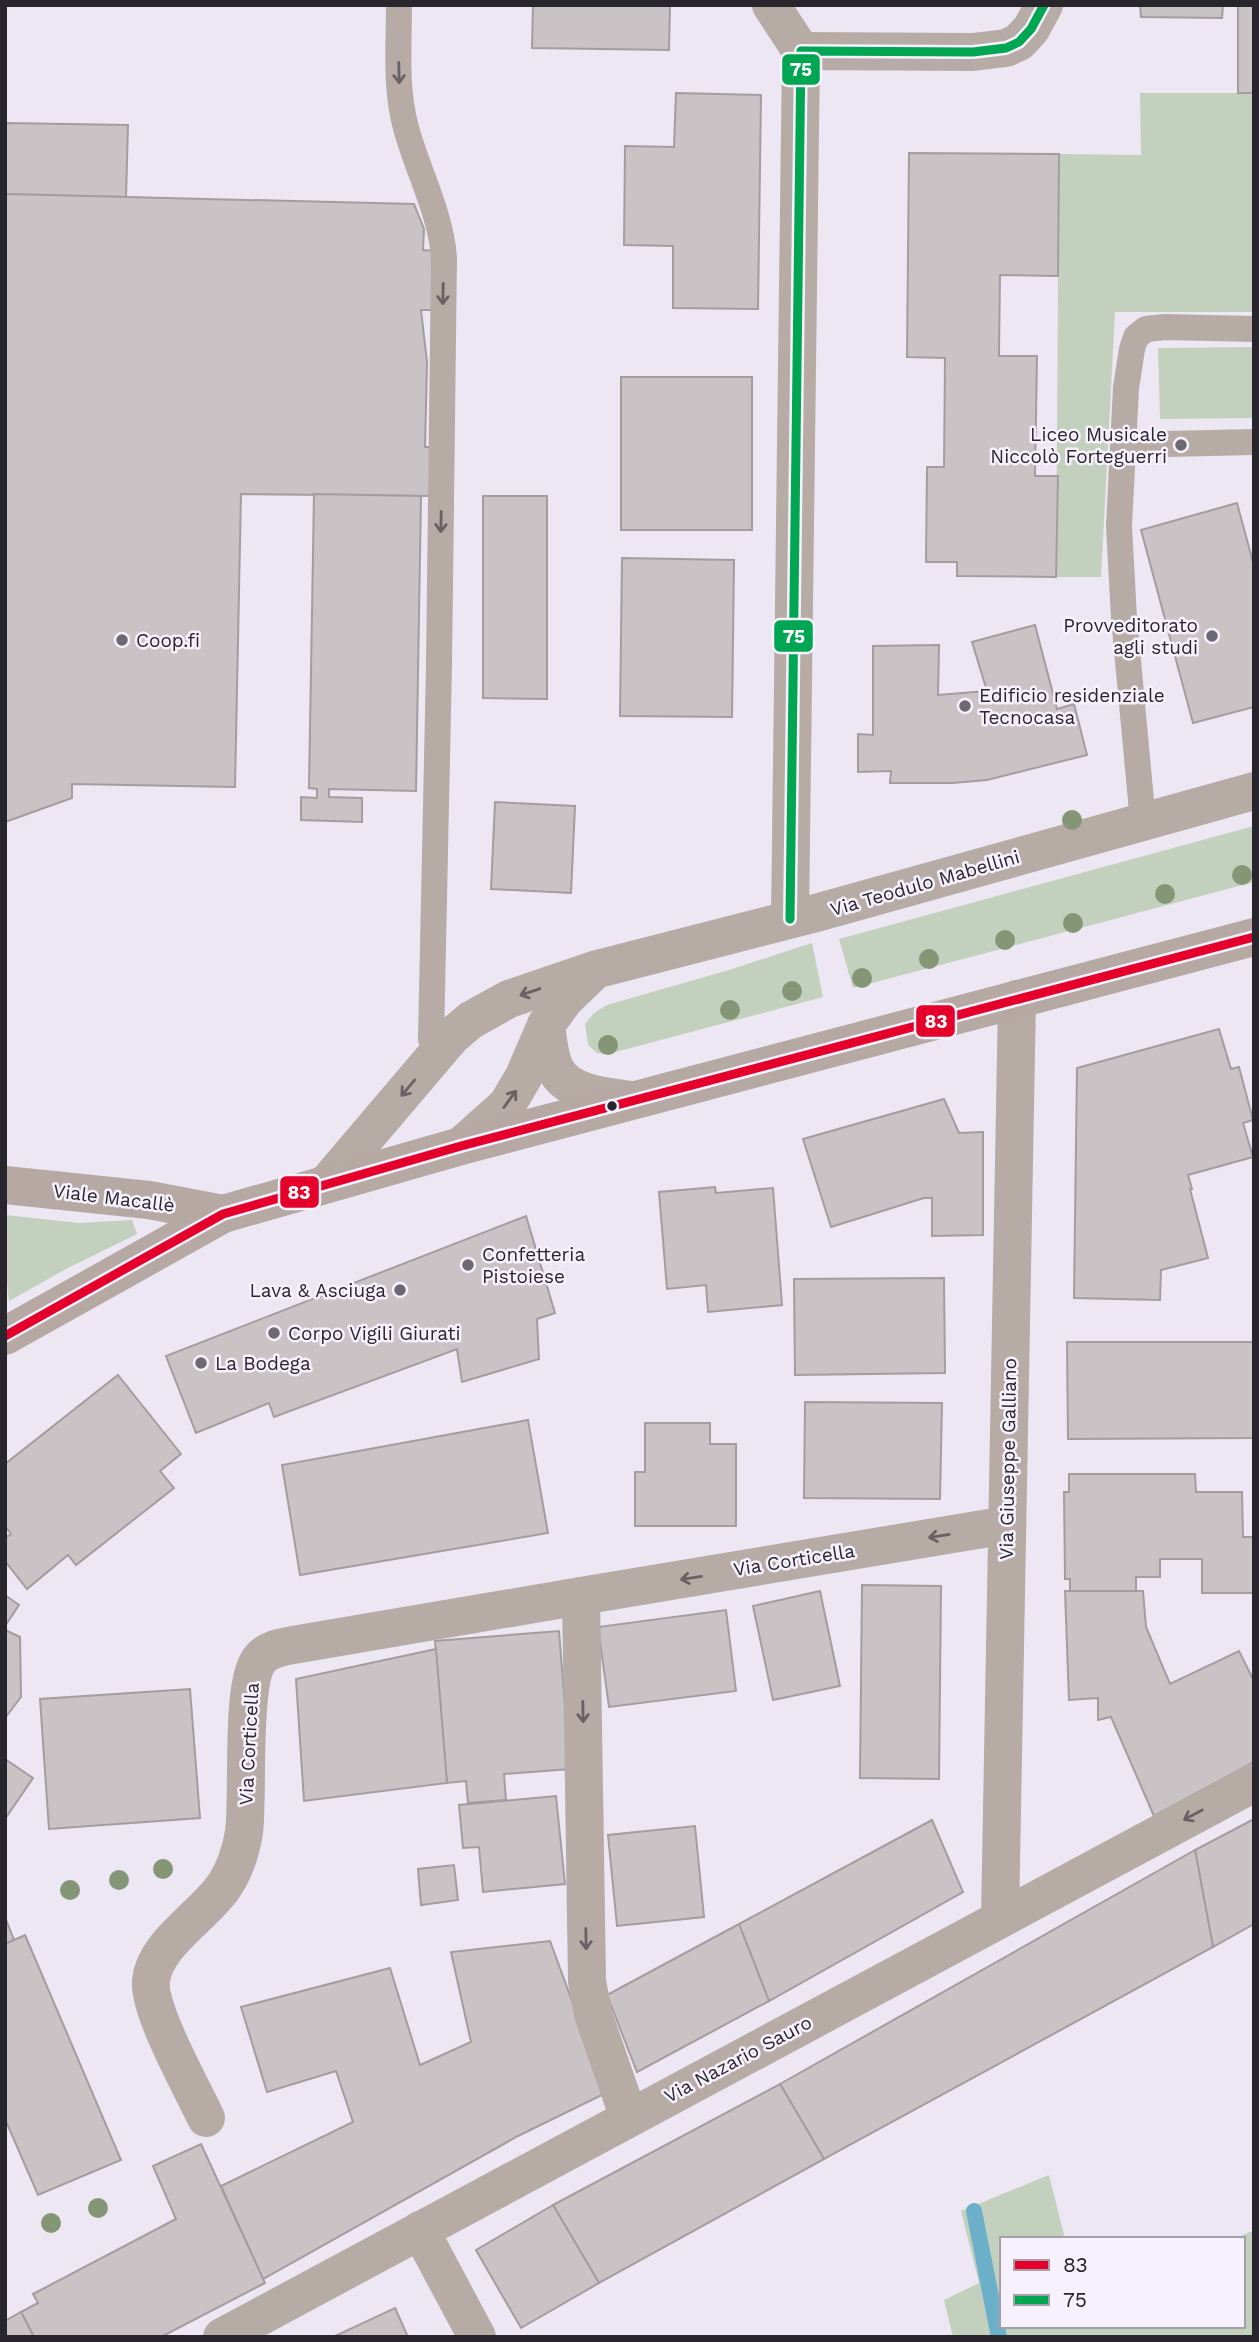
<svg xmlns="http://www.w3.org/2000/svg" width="1259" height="2342" font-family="'Work Sans',sans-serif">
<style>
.green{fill:#c3d0be}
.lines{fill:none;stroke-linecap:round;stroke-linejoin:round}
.stream{stroke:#6cafc9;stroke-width:16}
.building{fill:#c9c3c6;stroke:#a39da0;stroke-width:2}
.lane{stroke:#b7aba6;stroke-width:26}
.street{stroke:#b7aba6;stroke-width:38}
.secondary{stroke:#b6a9a4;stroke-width:38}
.bus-1-casing{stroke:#f7f1fe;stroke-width:14}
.bus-2-casing{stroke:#f7f1fe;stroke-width:14}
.bus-1{stroke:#e4002b;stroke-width:9}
.bus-2{stroke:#00a651;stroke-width:9}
.tree{fill:#849676}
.oneway{stroke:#696163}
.poi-dot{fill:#6d6972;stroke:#f7f1fe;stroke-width:2.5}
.bus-dot{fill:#29252d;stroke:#f7f1fe;stroke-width:2.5}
.labels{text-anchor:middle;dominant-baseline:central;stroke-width:5;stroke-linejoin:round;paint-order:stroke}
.poi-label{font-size:19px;fill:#29252d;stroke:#f7f1fe;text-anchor:start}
.street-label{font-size:19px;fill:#29252d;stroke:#f7f1fe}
.line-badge{stroke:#f7f1fe;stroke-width:2.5}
.badge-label{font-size:19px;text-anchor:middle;font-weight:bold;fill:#fff}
</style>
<rect width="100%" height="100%" fill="#ece7f3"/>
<!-- green -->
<g class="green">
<polygon points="1140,93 1254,93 1254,312 1115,312 1101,577 1056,577 1059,154 1141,155"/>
<polygon points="1254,347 1254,418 1160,419 1158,348"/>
<polygon points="1254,826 1254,882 853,988 839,939"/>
<polygon points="812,943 823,997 608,1054 597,1053 588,1045 585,1024 594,1013 607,1005 729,970"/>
<polygon points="5,1215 79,1223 132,1220 137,1234 66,1269 9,1301 5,1262"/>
<polygon points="1049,2175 1065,2239 1002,2239 1002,2326 1243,2326 1243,2239 1235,2239 1254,2230 1254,2337 953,2337 944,2300 979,2283 961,2211"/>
</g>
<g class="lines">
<!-- stream -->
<polyline class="stream" points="974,2211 999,2337"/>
</g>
<!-- building -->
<g class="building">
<polygon points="533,5 670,5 669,50 532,48"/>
<polygon points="1140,5 1223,5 1222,18 1141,17"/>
<rect x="1238" y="5" width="16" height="88"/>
<polygon points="676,93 761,95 758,309 673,308 673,246 624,245 625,146 674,147"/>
<polygon points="5,123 128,125 126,197 5,194"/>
<polygon points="909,153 1059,154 1058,276 1000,275 999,356 1037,356 1035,476 1058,476 1056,577 957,576 957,562 926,562 927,467 944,467 945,358 907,357"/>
<polygon points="5,194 414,204 424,229 423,250 436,251 433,310 421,310 427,362 425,447 433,447 431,496 241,494 235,787 72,784 72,798 5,822"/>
<rect x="621" y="377" width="131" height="153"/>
<polygon points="314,494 421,496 416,791 329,789 329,797 362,798 362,822 301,820 301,797 317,798 317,789 309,788"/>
<polygon points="483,496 547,496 547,699 483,698"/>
<polygon points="1237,503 1254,566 1254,707 1193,723 1141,530"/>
<polygon points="622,558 734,560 732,717 620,716"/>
<polygon points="1035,625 1057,709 1074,704 1087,755 987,780 953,783 890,783 891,771 858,772 858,734 873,735 873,646 939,645 938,695 987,691 972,642"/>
<polygon points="495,802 575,806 571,893 491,889"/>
<polygon points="1219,1029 1231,1069 1239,1067 1253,1120 1243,1123 1253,1157 1188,1175 1192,1189 1190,1189 1208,1258 1161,1270 1160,1300 1074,1298 1077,1068"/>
<polygon points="944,1099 959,1133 983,1132 983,1235 932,1236 932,1198 924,1198 831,1227 803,1139"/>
<polygon points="715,1187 716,1193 773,1188 782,1305 708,1312 706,1285 667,1289 659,1192"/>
<polygon points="526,1216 555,1313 537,1319 539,1359 462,1382 457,1349 274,1417 269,1403 196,1433 166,1356"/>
<polygon points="944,1278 945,1373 795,1375 794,1279"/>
<polygon points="1067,1342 1254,1342 1254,1438 1068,1439"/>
<polygon points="118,1375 181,1454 160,1471 174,1488 76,1565 68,1555 27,1589 5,1561 5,1538 11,1534 5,1526 5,1464"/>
<polygon points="805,1402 942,1403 940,1499 804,1498"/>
<polygon points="528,1420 548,1533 300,1575 282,1465"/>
<polygon points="645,1423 710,1423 710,1444 736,1444 736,1526 635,1526 635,1472 645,1472"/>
<polygon points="1069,1474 1195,1474 1196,1492 1242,1492 1243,1537 1254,1537 1254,1593 1202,1593 1202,1559 1160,1559 1160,1577 1136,1577 1136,1591 1070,1591 1070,1579 1065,1579 1064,1492 1069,1492"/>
<polygon points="862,1585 941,1586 939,1779 860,1778"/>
<polygon points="820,1591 840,1686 773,1700 753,1606"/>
<polygon points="1065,1591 1143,1591 1146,1627 1170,1684 1239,1651 1254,1681 1254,1762 1154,1816 1111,1717 1098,1720 1098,1698 1069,1700"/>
<polygon points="5,1595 19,1605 5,1626"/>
<polygon points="726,1610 736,1691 609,1707 598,1627"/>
<polygon points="5,1630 20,1637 21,1697 5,1718"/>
<polygon points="559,1631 570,1769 504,1774 506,1800 468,1803 466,1781 447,1783 435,1641"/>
<polygon points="436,1649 447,1783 304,1801 296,1679"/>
<polygon points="190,1689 200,1818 49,1829 40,1699"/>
<polygon points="5,1759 33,1778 5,1819"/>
<polygon points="556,1796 565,1884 483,1892 479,1847 463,1848 459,1805"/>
<polygon points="1254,1819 1254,1924 1213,1947 1195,1850"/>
<polygon points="932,1820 963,1892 769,2001 739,1924"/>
<polygon points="695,1826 704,1917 617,1926 608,1835"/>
<polygon points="1195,1850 1213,1947 824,2159 780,2084"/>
<polygon points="454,1865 458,1900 421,1905 418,1869"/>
<polygon points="5,1917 14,1940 5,1944"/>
<polygon points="739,1924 769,2001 637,2072 607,1995"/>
<polygon points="25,1935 121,2160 38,2195 5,2119 5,1944"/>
<polygon points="550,1941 606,2093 518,2136 263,2279 221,2186 353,2122 336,2071 267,2092 241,2007 390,1968 420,2065 471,2042 451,1952"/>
<polygon points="780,2084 824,2159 599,2283 553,2205"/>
<polygon points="201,2144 265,2283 161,2337 34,2337 21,2312 38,2303 33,2294 176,2219 153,2166"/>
<polygon points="553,2205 599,2283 521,2328 476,2250"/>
<polygon points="395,2308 408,2337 336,2337 335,2336"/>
<polygon points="21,2312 34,2337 5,2337 5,2321"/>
</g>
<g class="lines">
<!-- lane -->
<g class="lane">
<path d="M399 5C399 46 395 88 406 128 418 172 440 211 444 257L439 665 431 1039"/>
<polyline points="1123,445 1254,442"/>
<polyline points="1143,822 1124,618 1119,526 1126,388 1132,349 1136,337 1146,329 1165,327 1254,329"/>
</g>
<!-- street -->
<g class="street">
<polyline points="771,5 801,51"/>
<polyline points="790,919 801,51 973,52 1006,48 1019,42 1031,29 1044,5"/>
<path d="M546 1025C548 1039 549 1055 555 1068 566 1094 608 1097 632 1100"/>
<polyline points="461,1146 507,1105 524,1076 546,1025 565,999 591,974"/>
<polyline points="327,1183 452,1036 471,1020 509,999 594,970 816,913 1254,791"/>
<polyline points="1000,1918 1017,999"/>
<path d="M206 2118C192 2088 148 2010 151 1981 154 1944 205 1915 224 1886 235 1870 241 1851 244 1832 249 1795 240 1682 260 1659 268 1649 282 1647 293 1645L581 1596"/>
<polyline points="629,2118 593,2014 587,1981 581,1596 1007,1525"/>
<polyline points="420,2230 477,2337"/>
<polyline points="222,2337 1254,1783"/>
</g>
<!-- secondary -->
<g class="secondary">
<polyline points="5,1185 149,1200 223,1214"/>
<polyline points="5,1336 223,1214 461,1146 1254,937"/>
</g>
<defs>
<polyline id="bus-1" points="5,1336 223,1214 461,1146 1254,937"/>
<polyline id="bus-2" points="790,919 801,51 973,52 1006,48 1019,42 1031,29 1044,5"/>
</defs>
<!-- bus-1 casing -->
<use href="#bus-1" class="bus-1-casing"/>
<!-- bus-2 casing -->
<use href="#bus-2" class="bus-2-casing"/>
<!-- bus-1 -->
<use href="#bus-1" class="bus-1"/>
<!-- bus-2 -->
<use href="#bus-2" class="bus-2"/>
</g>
<!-- trees -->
<g class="tree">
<circle cx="1072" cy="820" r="10"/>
<circle cx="1242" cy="875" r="10"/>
<circle cx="1165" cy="894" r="10"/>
<circle cx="1073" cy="923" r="10"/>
<circle cx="1005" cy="940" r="10"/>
<circle cx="929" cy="959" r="10"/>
<circle cx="862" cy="978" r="10"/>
<circle cx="792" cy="991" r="10"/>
<circle cx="730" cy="1010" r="10"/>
<circle cx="608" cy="1045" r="10"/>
<circle cx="163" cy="1869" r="10"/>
<circle cx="119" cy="1880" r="10"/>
<circle cx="70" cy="1890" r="10"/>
<circle cx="98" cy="2208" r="10"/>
<circle cx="51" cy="2223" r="10"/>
</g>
<!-- one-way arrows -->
<defs><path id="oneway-shaft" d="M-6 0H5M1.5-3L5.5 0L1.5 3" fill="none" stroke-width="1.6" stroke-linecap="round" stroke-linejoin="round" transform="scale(1.75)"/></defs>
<g class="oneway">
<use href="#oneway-shaft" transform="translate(399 73) rotate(89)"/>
<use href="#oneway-shaft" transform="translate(443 294) rotate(91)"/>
<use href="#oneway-shaft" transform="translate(441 522) rotate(91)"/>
<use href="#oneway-shaft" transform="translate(530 992) rotate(161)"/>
<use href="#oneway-shaft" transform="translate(408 1088) rotate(130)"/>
<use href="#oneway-shaft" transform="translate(510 1099) rotate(-54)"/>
<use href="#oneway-shaft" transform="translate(939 1536) rotate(171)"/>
<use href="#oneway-shaft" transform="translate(691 1578) rotate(171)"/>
<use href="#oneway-shaft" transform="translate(583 1712) rotate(89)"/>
<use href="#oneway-shaft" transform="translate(1193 1815) rotate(152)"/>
<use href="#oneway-shaft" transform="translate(586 1939) rotate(89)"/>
</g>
<!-- markers -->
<g class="poi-dot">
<circle cx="1181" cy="445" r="7"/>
<circle cx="1212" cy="636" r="7"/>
<circle cx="122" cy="640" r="7"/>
<circle cx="965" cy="706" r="7"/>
<circle cx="468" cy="1265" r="7"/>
<circle cx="400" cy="1290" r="7"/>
<circle cx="274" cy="1333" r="7"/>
<circle cx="201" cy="1363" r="7"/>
</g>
<circle class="bus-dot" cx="612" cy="1106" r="6"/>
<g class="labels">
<!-- poi labels -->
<g class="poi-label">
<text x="1167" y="434" text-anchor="end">Liceo Musicale<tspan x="1167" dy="22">Niccolò Forteguerri</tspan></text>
<text x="1198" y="625" text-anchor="end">Provveditorato<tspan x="1198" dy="22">agli studi</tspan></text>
<text x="136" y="640">Coop.fi</text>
<text x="979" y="695">Edificio residenziale<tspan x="979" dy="22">Tecnocasa</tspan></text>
<text x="482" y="1254">Confetteria<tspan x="482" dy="22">Pistoiese</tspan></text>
<text x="386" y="1290" text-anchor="end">Lava &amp; Asciuga</text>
<text x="288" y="1333">Corpo Vigili Giurati</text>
<text x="215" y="1363">La Bodega</text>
</g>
<!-- street labels -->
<g class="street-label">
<text transform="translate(925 883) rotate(-16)">Via Teodulo Mabellini</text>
<text transform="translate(114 1198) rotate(7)">Viale Macallè</text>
<text transform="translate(1008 1459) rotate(-89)">Via Giuseppe Galliano</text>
<text transform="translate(794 1560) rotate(-9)">Via Corticella</text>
<text transform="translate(249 1744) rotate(-87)">Via Corticella</text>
<text transform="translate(738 2059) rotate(-28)">Via Nazario Sauro</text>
</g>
</g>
<g class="line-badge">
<rect x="781" y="53" width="40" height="33" rx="7" fill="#00a651"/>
<rect x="773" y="619" width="41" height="34" rx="7" fill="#00a651"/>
<rect x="915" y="1004" width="41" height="34" rx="7" fill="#e4002b"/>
<rect x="279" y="1175" width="41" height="34" rx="7" fill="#e4002b"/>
</g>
<g class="badge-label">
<text x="801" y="76">75</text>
<text x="794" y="643">75</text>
<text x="936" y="1028">83</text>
<text x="299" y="1199">83</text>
</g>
<!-- border -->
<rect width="1259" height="2342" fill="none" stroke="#29252d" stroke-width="14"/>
<!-- legend -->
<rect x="1000" y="2237" width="245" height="91" fill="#f7f1fe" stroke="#a59faa" stroke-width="2"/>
<rect x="1014" y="2260" width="35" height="10" fill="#e4002b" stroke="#a59faa" stroke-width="2"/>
<text x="1063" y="2272" font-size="21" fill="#29252d">83</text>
<rect x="1014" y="2295" width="35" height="10" fill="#00a651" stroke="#a59faa" stroke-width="2"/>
<text x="1063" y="2307" font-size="21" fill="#29252d">75</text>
</svg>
